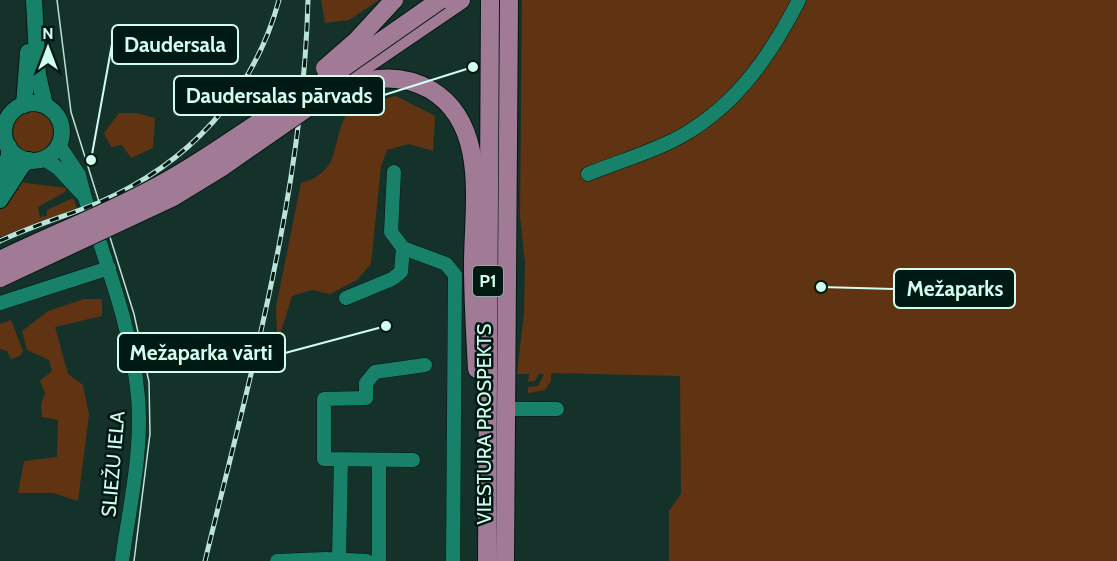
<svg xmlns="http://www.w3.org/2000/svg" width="1117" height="561" font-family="Cabin,sans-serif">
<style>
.green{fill:#603312}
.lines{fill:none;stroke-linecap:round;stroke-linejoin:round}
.minor-casing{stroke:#001912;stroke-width:15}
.tertiary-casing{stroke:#001912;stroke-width:18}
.primary-casing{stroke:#001912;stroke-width:20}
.minor{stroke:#18816a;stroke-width:14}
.tertiary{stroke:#18816a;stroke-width:16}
.primary{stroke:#a17a96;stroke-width:18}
.tram{stroke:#bae4d7;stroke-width:1.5}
.rail-casing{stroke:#bae4d7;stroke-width:5}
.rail{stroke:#001912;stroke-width:3;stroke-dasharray:9;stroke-linecap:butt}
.primary-bridge-casing{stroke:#001912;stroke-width:20;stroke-linecap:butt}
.primary-bridge{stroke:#a17a96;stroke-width:18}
.labels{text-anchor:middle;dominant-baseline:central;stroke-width:5;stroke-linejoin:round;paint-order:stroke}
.shield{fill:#001912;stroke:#93b9ad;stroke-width:1.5}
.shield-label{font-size:18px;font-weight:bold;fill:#d2fef0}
.street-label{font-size:20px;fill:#d2fef0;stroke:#001912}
.leader{fill:none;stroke:#d2fef0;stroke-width:2}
.callout-dot{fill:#d2fef0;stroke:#001912;stroke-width:2}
.callout{fill:#001912;stroke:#d2fef0;stroke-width:2}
.callout-label{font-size:21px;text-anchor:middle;font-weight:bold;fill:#d2fef0}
</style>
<rect width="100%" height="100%" fill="#14322a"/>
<!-- green -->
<g class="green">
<polygon points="321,0 379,0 349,20 325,23"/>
<polygon points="522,0 1117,0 1117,561 669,561 669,511 681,494 680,376 551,373 551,381 545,390 528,393 528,387 538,386 544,374 539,374 535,381 528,382 529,374 517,374 524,313 525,263 520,216"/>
<path d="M396 96 435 116 433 151 409 144 387 150 381 166 371 264 357 280 330 294 312 290 292 296 280 335H277L276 307 301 183C346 171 328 137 352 106Z"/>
<circle cx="33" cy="132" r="21"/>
<polygon points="119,113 136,113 155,118 153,148 131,158 122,145 111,147 104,133"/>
<polygon points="19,182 66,188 65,192 38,207 40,217 47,216 47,210 73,198 77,208 0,237 0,209"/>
<polygon points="84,299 102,299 102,316 55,327 68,374 83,385 89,415 78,501 53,493 18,493 24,461 57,457 58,420 42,417 41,405 45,393 40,381 52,371 49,360 27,350 22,331 48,311"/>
<polygon points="11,320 23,351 20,356 11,359 7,351 0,349 0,324"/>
</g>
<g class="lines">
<defs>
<g id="minor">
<path d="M59 145 79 175 85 198C106 263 132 329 138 397 143 451 129 508 122 561"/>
<polyline points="44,159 58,168 82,194"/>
<polyline points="394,172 391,232 403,248"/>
<path d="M588 174C620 161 656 151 685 134 739 102 771 54 799 0"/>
<polyline points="346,298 392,279 401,272 403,248 446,264 455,275 453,561"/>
<polyline points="0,303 109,268"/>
<polyline points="505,409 557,409"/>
<polyline points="413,460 324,459 324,399 366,398 366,383 375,372 425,365"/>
<polyline points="379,461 379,561"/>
<polyline points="339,559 341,460"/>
<polyline points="277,561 326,559 367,561"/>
</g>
<g id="tertiary">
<polyline points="34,0 38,75 45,105"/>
<circle cx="33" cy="132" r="29"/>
<polyline points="24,105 28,52"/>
<polyline points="0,178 9,156 9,147"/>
<polyline points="0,200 22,166 29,160"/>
</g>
<g id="primary">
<polyline points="336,85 461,0"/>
<path d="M314 103C335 95 355 82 378 79 397 77 415 81 431 90 489 125 473 207 473 264 473 299 475 334 477 369"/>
<polyline points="487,561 490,0"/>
<polyline points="505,561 509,0"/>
</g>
</defs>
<!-- minor casing -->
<use href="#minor" class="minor-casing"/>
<!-- tertiary casing -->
<use href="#tertiary" class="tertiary-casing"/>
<!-- primary casing -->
<use href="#primary" class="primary-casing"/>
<!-- minor -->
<use href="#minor" class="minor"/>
<!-- tertiary -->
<use href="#tertiary" class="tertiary"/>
<!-- primary -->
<use href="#primary" class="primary"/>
<!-- tram -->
<polyline class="tram" points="57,0 71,112 134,314 149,382 150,434 134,561"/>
<defs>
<g id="rail">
<path d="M0 241C32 226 66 216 98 203 188 164 253 95 279 0"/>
<path d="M205 561C250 376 303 191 308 0"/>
</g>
</defs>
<!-- rail casing -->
<use href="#rail" class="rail-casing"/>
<!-- rail -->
<use href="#rail" class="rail"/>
<defs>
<g id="primary-bridge">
<polyline points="325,68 356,41 394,0"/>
<path d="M0 260C55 233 112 212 165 182 213 156 256 121 304 95L440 0"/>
<polyline points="0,278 173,197 222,167 314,103"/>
</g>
</defs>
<!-- primary-bridge casing -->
<use href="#primary-bridge" class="primary-bridge-casing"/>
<!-- primary-bridge -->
<use href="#primary-bridge" class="primary-bridge"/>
</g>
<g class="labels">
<!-- shield labels -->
<rect class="shield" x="473" y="266" width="30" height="30" rx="4.5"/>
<g class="shield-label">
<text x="488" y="281">P1</text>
</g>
<!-- street labels -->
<g class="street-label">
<text transform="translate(484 424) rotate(-90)">VIESTURA PROSPEKTS</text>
<text transform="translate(113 464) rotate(-85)">SLIEŽU IELA</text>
</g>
</g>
<!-- callouts -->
<path class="leader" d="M91 160L112 44M473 67L384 95M821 287L894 289M386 326L285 353"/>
<g class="callout-dot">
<circle cx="91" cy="160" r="6"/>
<circle cx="473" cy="67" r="6"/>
<circle cx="821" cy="287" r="6"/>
<circle cx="386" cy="326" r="6"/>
</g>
<g class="callout">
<rect x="112" y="25" width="126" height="39" rx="6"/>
<rect x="174" y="76" width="210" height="39" rx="6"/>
<rect x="894" y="269" width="121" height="39" rx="6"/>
<rect x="118" y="333" width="167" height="39" rx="6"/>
</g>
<g class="callout-label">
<text x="175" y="52">Daudersala</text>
<text x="279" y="103">Daudersalas pārvads</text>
<text x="955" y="296">Mežaparks</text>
<text x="201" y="360">Mežaparka vārti</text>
</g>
<!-- north arrow -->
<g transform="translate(48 48)" stroke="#001912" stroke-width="4.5" paint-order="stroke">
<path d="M0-4.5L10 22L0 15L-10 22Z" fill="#d2fef0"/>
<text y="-9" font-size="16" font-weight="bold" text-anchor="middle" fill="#d2fef0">N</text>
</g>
</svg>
